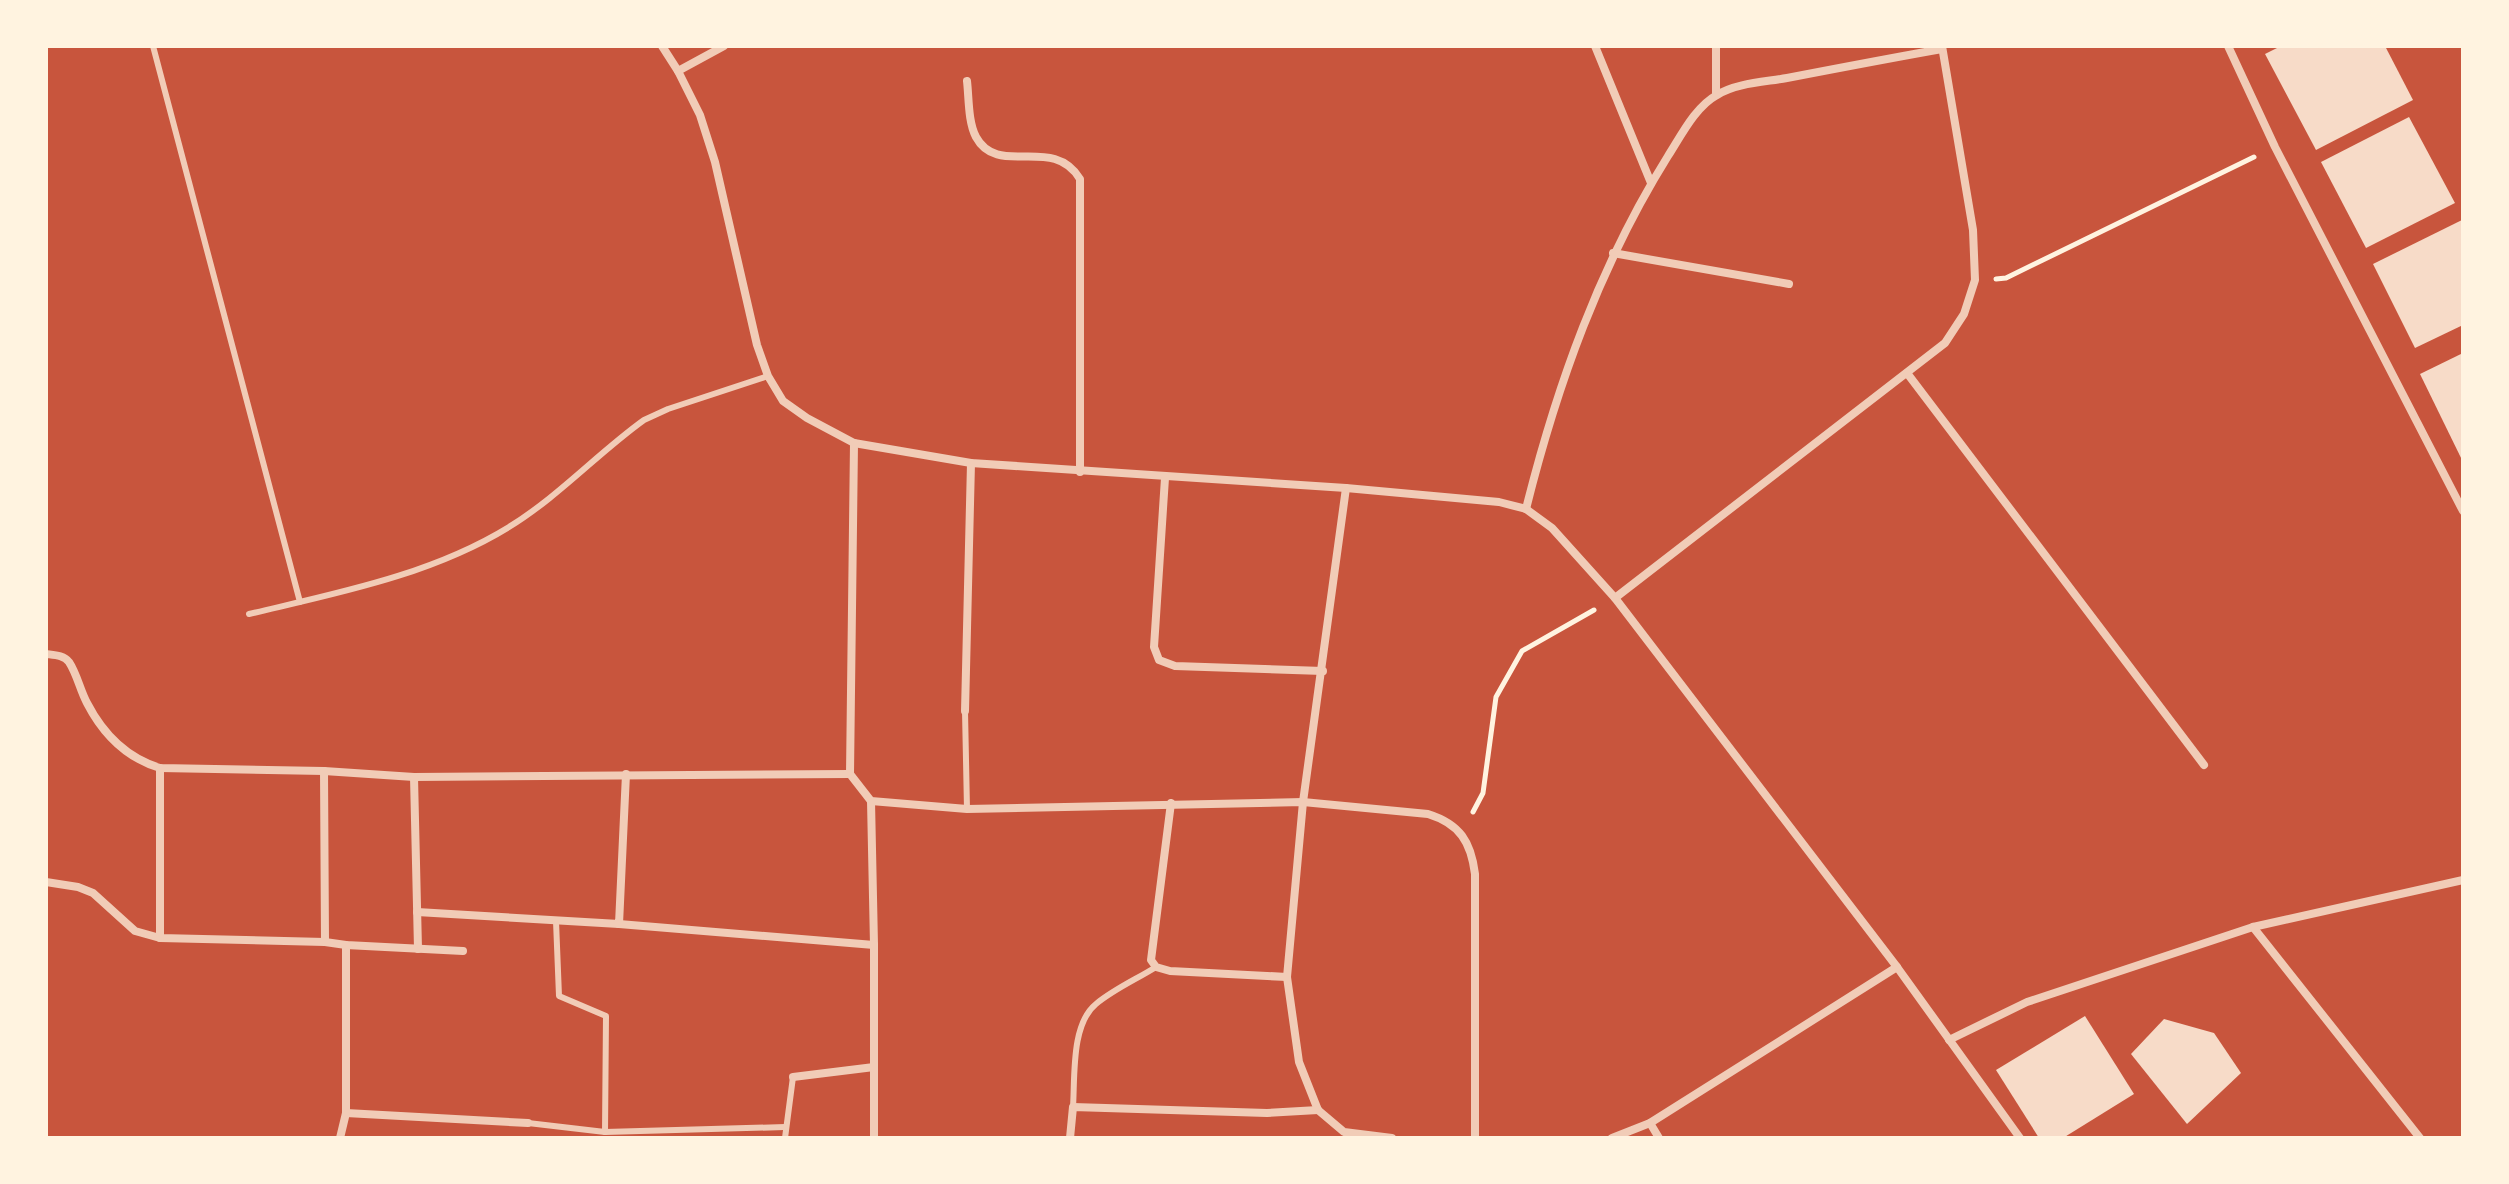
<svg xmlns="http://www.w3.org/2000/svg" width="2509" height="1184" font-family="Ubuntu,sans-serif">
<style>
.building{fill:#f7dbc8}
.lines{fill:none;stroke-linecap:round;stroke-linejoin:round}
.path{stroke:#fff3e0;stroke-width:5}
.service{stroke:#f1ccb7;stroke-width:6}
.minor{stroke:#f1ccb7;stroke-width:8}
</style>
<rect width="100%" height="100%" fill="#c8553d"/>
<!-- building -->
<g class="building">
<polygon points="2281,46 2385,46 2413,100 2316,150 2265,54"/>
<polygon points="2409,117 2455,203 2366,248 2321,162"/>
<polygon points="2462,220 2463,325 2415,348 2373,264"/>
<polygon points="2463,353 2463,462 2420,374"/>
<polygon points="2085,1016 2134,1094 2063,1138 2039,1138 1996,1070"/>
<polygon points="2164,1019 2214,1033 2241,1073 2187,1124 2131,1054"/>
</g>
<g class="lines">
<!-- path -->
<g class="path">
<polyline points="1996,279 2006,278 2254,157"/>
<polyline points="1473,812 1483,793 1496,697 1522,651 1594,610"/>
</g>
<!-- service -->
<g class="service">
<polyline points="153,46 300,602"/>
<path d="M249 614C337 593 431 575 509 527 558 497 598 453 644 420L668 409 768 376"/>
<polyline points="965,711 967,809"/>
<polyline points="556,921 559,996 606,1016 605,1132"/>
<path d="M1073 1107C1075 1077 1071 1024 1096 1004 1114 989 1137 979 1156 967"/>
<polyline points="528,1123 605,1132 785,1127"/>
<polyline points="785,1138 793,1077"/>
</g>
<!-- minor -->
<g class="minor">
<polyline points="662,46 678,71 700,115 715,162 757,345 768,376 783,401 807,418 854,443 971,463 1346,488 1499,502 1526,509 1552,528 1615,598 1897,967 2020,1138"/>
<polyline points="1595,46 1651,183"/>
<polyline points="1716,46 1716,95"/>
<polyline points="2228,46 2275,147 2463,511"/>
<polyline points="678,71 724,46"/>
<path d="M967 81C969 98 968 122 976 137 998 178 1053 134 1080 179V472"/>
<polyline points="1613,253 1789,284"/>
<polyline points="1907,373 2204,765"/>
<polyline points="1165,478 1154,647 1159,660 1175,666 1323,671"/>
<polyline points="1346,488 1303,802 1287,977 1299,1062 1318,1110 1344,1132 1392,1138"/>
<path d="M1526 509C1557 385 1600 265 1668 156 1681 136 1695 107 1717 95 1736 83 1765 82 1787 78 1839 68 1891 58 1942 49"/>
<polyline points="1615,598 1945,343 1964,314 1975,280 1973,230 1942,46"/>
<path d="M46 654C54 655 64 655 69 662 77 674 80 690 87 703 103 734 127 758 160 768L324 771 414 777 850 774"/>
<polyline points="965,711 971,463"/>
<polyline points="324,771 325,942"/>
<path d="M850 774 871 801 967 809 1303 802 1428 814C1460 824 1471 842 1475 874V1138"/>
<polyline points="850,774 854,443"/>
<polyline points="414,777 418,949"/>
<polyline points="871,801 874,945 874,1138"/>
<polyline points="1171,803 1151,960 1156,967 1170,971 1287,977"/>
<polyline points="46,882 78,887 93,893 135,931 160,938 325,942 346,945 463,951"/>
<polyline points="417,912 619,924 626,774"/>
<polyline points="619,924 874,945"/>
<polyline points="2253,927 2420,1138"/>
<polyline points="160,938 160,768"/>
<polyline points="1949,1040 2027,1002 2253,927 2463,880"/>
<polyline points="793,1077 874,1067"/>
<polyline points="346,1113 528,1123"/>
<polyline points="1650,1123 1659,1138"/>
<polyline points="340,1138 346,1113 346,945"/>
<polyline points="1070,1138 1073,1107 1267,1113 1318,1110"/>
<polyline points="1612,1138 1650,1123 1897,967"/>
</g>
</g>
<!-- border -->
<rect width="2509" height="1184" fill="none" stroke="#fff3e0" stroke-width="96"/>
</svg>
